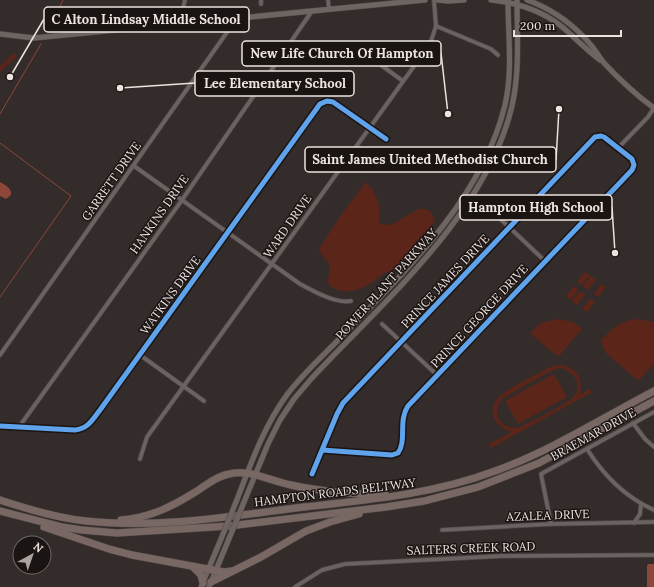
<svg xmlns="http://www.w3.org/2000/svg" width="654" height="587" font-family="Lora,serif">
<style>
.green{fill:#5c2519;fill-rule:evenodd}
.water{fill:#8d4738}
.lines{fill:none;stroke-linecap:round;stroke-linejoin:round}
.stream{stroke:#8d4738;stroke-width:1}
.minor-casing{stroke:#514a49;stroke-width:5}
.secondary-casing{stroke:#514a49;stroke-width:6}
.motorway-casing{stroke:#514a49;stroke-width:8}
.minor{stroke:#6a6362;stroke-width:3.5}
.secondary{stroke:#6e6462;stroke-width:5}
.motorway{stroke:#786762;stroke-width:7}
.secondary-bridge-casing{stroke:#514a49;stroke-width:6;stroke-linecap:butt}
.secondary-bridge{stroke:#6e6462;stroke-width:5}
.cycleway-casing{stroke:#1a1412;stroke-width:8}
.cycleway{stroke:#60a3ed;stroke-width:5}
.labels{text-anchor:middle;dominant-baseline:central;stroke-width:3;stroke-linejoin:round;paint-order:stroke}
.street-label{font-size:12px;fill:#ede3e1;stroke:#1a1412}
.leader{fill:none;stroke:#ede3e1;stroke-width:1.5}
.callout-dot{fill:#ede3e1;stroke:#1a1412;stroke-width:1.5}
.callout{fill:#1a1412;stroke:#ede3e1;stroke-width:1.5}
.callout-label{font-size:13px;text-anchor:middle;font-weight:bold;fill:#ede3e1}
</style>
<rect width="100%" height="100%" fill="#342c2a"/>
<!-- green -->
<g class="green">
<polygon points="14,53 17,56 0,72 0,66"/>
<path d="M366 182C374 191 380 200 379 211 379 217 378 219 381 224 384 224 388 225 390 225 405 221 425 194 435 220 431 228 423 234 417 241 411 249 406 260 399 266 395 270 390 271 385 273 381 275 377 279 373 282 362 289 347 295 335 289 321 282 333 274 329 264 327 259 321 257 319 249L341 215Z"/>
<polygon points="585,272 590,275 582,285 577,282"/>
<polygon points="591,276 596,280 588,290 583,286"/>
<polygon points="601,284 606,287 598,297 594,294"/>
<polygon points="574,286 578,290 571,300 566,296"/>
<polygon points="580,291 585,295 577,305 572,301"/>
<polygon points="590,299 595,302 587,312 582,309"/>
<polygon points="557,319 573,322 582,329 560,355 557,356 530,333 541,323"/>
<path d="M638 319 654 322V364L640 379 637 380 605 352 601 340C612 329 621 320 638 319Z"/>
<path d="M558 365C575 365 585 379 579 395L590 389 592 392 491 448 489 444 512 432C504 430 497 425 494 417 492 411 493 404 497 399 504 390 538 374 550 367ZM561 368C575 372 584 386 572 398 567 403 522 428 515 428 508 428 501 424 498 418 495 410 498 403 503 398L551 371Z"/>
<polygon points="554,374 567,397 518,424 505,401"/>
</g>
<!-- water -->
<g class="water">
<path d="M0 182C5 185 12 188 11 195L6 199 0 196Z"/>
<polygon points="648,564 654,564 654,587 647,587 647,566"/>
</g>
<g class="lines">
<!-- stream -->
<g class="stream">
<polyline points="48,31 63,0"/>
<polyline points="0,114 41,44"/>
<polyline points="0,143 71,196 0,297"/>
</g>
<defs>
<g id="minor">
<polyline points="261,0 261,4"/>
<polyline points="328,0 329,9"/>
<polyline points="184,23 183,8 185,0"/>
<polyline points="436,26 491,49 498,55"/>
<polyline points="367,55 403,81"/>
<polyline points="618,148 648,117 654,108"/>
<path d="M134 166 300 284C313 291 336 304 351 301"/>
<polyline points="494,213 545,261"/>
<polyline points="382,324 437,375"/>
<polyline points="0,355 237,18"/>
<polyline points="140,355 204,401"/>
<polyline points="633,423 645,439 654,447"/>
<path d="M0 426 75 430C88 429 93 419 100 410L320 104 327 101 333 102 386 139"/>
<polyline points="19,427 182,200 312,11"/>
<path d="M587 449C604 476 625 497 654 510"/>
<polyline points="140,459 147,437 430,44 436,26 434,0"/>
<path d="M312 474 337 414 343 403 595 137 601 136 604 137 632 159 634 165 632 170 408 406C398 420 407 441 398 453L392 455 322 450"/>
<polyline points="634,523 640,514 641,504"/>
<polyline points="551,524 541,474 654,412"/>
<polyline points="442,530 551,524 654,522"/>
<polyline points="295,587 322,570 345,564 502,556 654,555"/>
</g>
<g id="secondary">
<polyline points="438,0 448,1 464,0"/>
<path d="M491 0C520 3 546 12 567 31 578 41 588 51 600 60"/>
<path d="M527 0C552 9 574 25 591 45 596 51 599 57 604 63 619 79 636 95 654 108"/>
<polyline points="0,34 34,38 425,0"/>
<path d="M236 502C250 466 263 428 286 396 303 373 326 353 346 332 409 268 483 196 505 105 513 70 508 36 508 0"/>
<path d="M244 502 268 444 280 420 294 399 311 379C384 301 487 213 512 106 520 71 517 35 517 0"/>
<polyline points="201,587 221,539"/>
<polyline points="209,587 233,529"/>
</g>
<g id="motorway">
<path d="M0 500C28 509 57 518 86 521 159 529 232 516 304 507 369 500 434 494 495 471 551 451 602 418 654 391"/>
<polyline points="0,511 62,527 82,530 117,533 229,526 386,507 424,501 478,487 539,463 654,401"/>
<path d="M121 520C150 518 173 506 197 491 206 485 217 476 229 474 251 469 270 481 291 485 318 491 357 495 385 494"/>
<polyline points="44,527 109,549 132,555 224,572 232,571"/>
<polyline points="193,567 201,575 203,583"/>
<polyline points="211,582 261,557 306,531 330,522 359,514"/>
</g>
</defs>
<!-- minor casing -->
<use href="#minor" class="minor-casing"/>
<!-- secondary casing -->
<use href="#secondary" class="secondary-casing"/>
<!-- motorway casing -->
<use href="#motorway" class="motorway-casing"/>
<!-- minor -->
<use href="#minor" class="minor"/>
<!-- secondary -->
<use href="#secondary" class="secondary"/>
<!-- motorway -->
<use href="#motorway" class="motorway"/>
<defs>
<g id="secondary-bridge">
<polyline points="233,529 244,502"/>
<polyline points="221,539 236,502"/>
</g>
</defs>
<!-- secondary-bridge casing -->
<use href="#secondary-bridge" class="secondary-bridge-casing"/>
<!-- secondary-bridge -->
<use href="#secondary-bridge" class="secondary-bridge"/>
<defs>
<g id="cycleway">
<path d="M0 426 75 430C88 429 93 419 100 410L320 104 327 101 333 102 386 139"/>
<path d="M312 474 337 414 343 403 595 137 601 136 604 137 632 159 634 165 632 170 408 406C398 420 407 441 398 453L392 455 322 450"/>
</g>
</defs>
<!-- cycleway casing -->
<use href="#cycleway" class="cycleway-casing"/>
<!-- cycleway -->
<use href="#cycleway" class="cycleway"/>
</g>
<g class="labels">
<!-- street labels -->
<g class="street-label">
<text transform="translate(111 181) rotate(-55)">GARRETT DRIVE</text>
<text transform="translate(159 214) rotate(-55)">HANKINS DRIVE</text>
<text transform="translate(287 226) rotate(-55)">WARD DRIVE</text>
<text transform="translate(445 281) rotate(-47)">PRINCE JAMES DRIVE</text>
<text transform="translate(386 284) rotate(-48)">POWER PLANT PARKWAY</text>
<text transform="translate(170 295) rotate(-54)">WATKINS DRIVE</text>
<text transform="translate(479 316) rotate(-47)">PRINCE GEORGE DRIVE</text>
<text transform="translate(593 434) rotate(-29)">BRAEMAR DRIVE</text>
<text transform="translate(335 492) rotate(-7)">HAMPTON ROADS BELTWAY</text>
<text transform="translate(548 515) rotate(-2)">AZALEA DRIVE</text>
<text transform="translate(471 548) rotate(-2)">SALTERS CREEK ROAD</text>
</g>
</g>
<!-- callouts -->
<path class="leader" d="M10 77L44 19M448 114L441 53M120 88L195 83M559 109L556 160M615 253L612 207"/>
<g class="callout-dot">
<circle cx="10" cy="77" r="4"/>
<circle cx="448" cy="114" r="4"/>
<circle cx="120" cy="88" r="4"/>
<circle cx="559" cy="109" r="4"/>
<circle cx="615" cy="253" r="4"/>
</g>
<g class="callout">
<rect x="44" y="7" width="205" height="25" rx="4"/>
<rect x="242" y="41" width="199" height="25" rx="4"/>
<rect x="195" y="71" width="159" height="25" rx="4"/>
<rect x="305" y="147" width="251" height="25" rx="4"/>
<rect x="460" y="195" width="152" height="25" rx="4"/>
</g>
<g class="callout-label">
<text x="146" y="24">C Alton Lindsay Middle School</text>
<text x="342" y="58">New Life Church Of Hampton</text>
<text x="275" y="88">Lee Elementary School</text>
<text x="430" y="164">Saint James United Methodist Church</text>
<text x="536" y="212">Hampton High School</text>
</g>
<!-- north arrow -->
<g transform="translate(32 555) rotate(40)"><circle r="19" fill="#1a1412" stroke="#6e6765"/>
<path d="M0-3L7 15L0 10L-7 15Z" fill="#aca3a1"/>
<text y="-6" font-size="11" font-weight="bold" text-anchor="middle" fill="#ede3e1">N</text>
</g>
<!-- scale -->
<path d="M514 30v6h107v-6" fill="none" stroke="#ede3e1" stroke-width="2"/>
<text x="520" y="30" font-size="12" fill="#ede3e1" stroke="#1a1412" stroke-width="3" paint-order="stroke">200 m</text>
</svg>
